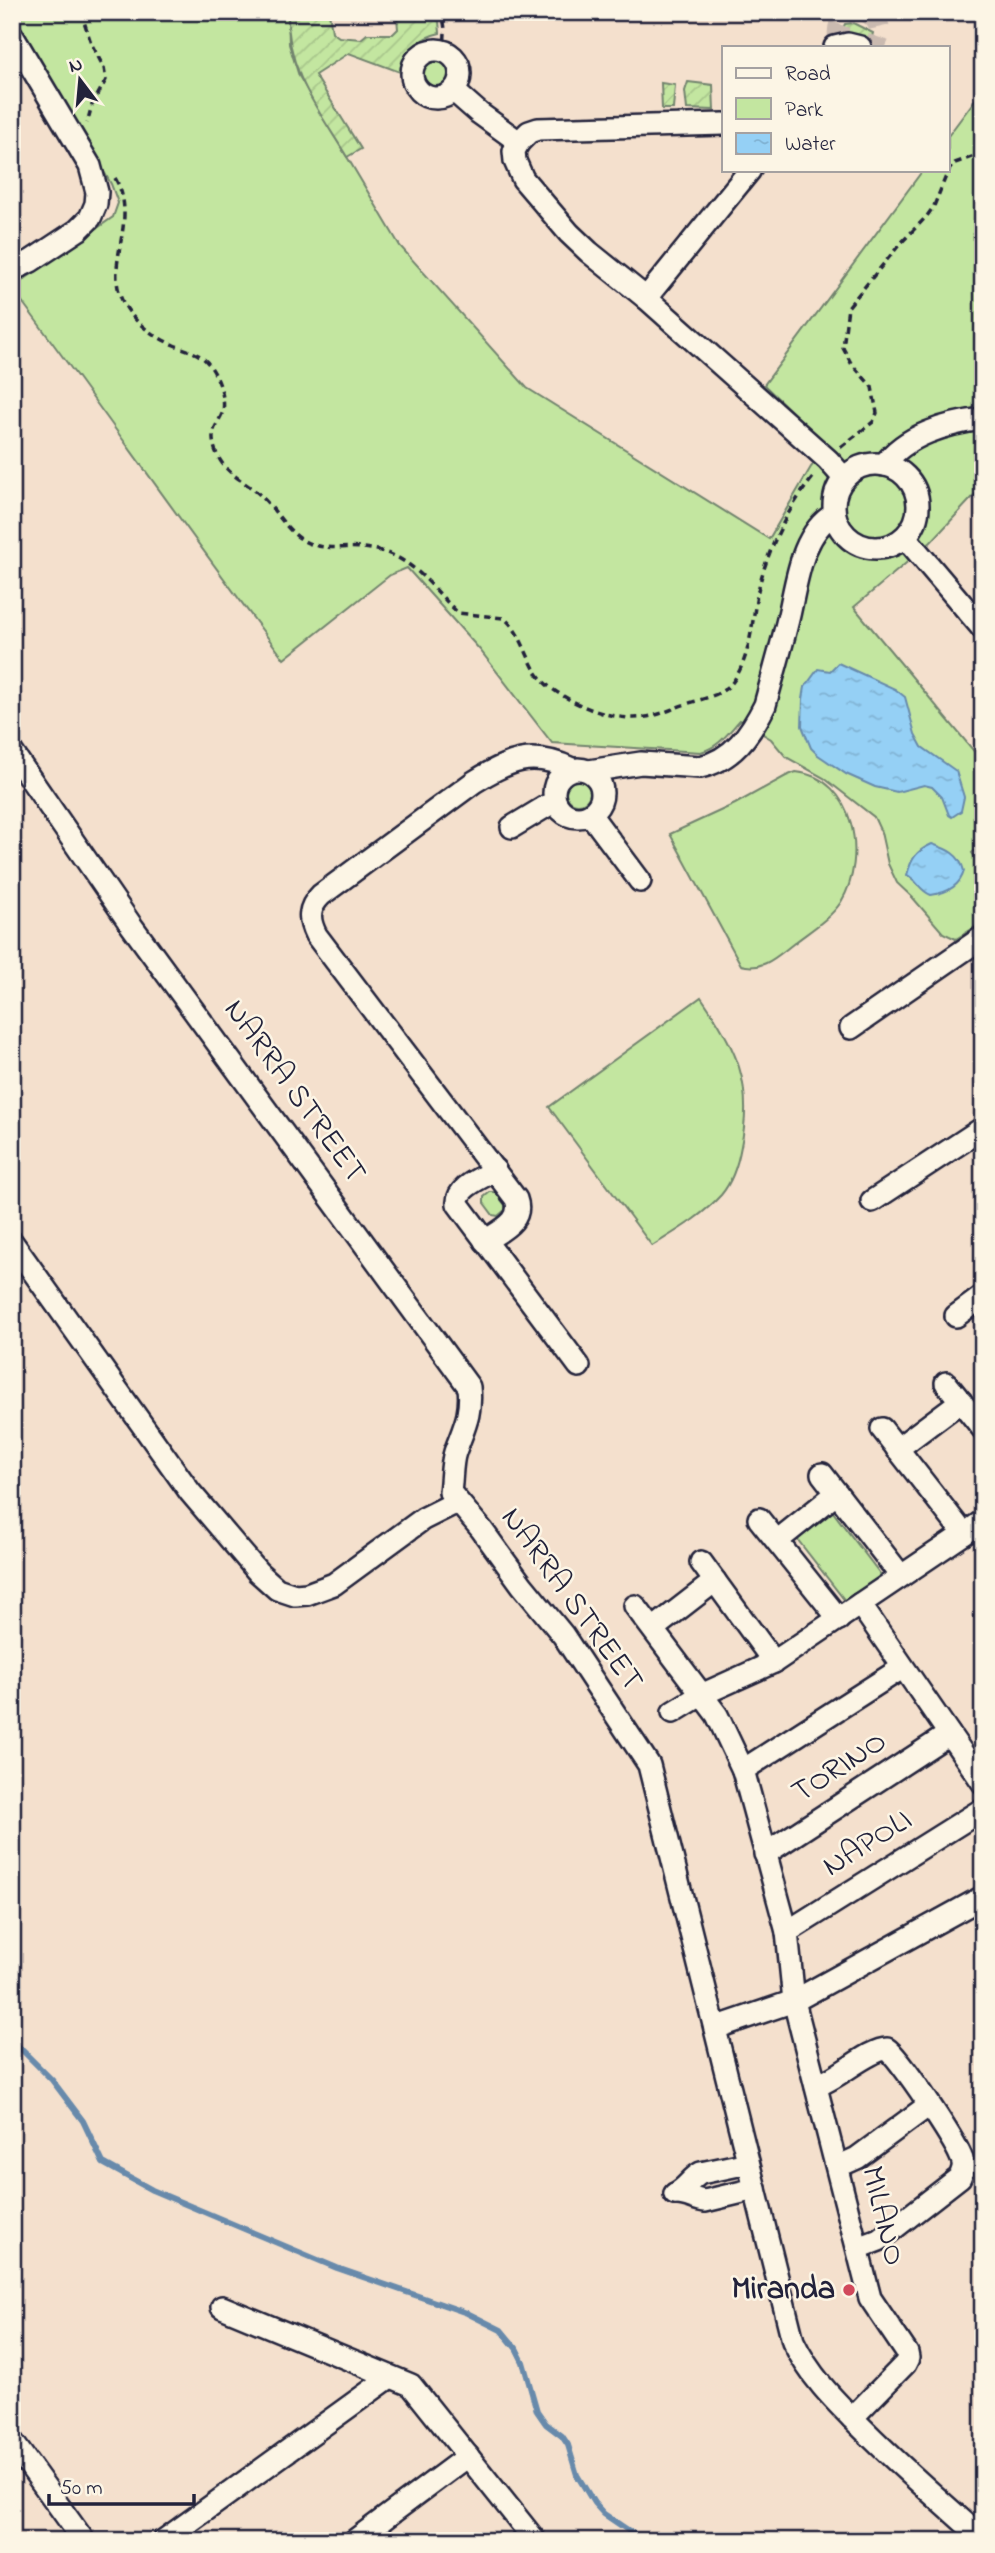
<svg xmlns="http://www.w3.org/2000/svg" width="995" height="2553" font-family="'Indie Flower',sans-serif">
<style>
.green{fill:#c3e6a0;stroke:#72846e;stroke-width:2}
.garden{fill:url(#garden-furrows);stroke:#72846e;stroke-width:2}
.water{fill:url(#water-ripples);stroke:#678aab;stroke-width:2}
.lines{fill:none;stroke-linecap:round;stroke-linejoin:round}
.stream{stroke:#678aab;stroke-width:6}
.minor-tunnel{stroke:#cabab0;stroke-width:21;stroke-dasharray:21 10;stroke-linecap:butt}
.minor-casing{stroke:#22223b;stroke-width:26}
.path{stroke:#22223b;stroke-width:3.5;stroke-dasharray:7 5;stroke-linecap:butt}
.minor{stroke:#fcf5e5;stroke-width:21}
.poi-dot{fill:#d1495b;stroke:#fcf5e5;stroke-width:2.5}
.labels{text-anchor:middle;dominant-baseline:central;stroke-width:5;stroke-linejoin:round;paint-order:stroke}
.street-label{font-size:32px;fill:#22223b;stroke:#fcf5e5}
.poi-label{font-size:32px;font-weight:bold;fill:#22223b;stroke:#fcf5e5;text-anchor:end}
</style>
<defs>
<pattern id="garden-furrows" width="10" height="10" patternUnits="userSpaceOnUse" patternTransform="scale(1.75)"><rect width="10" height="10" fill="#c3e6a0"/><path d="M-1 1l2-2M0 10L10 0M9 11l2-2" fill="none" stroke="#a7c58b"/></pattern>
<pattern id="water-ripples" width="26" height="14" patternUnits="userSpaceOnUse" patternTransform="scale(1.75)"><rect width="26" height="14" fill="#95d0f5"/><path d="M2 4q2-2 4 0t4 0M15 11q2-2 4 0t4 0" fill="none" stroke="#80b2d3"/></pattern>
</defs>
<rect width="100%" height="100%" fill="#f4e0cd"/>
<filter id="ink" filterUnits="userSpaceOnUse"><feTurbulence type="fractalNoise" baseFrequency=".0143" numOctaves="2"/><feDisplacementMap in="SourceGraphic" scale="14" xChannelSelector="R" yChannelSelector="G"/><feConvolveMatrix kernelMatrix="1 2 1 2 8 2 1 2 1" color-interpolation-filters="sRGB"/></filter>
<g filter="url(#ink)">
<!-- green -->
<g class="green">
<path d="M12 12H288L289 44 299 76 400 246 527 388 769 539 811 467 828 446 764 385 923 170H948V136L983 89V486L931 542 854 607 983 762V844L972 853 983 867V918L975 927 956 939 943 933 913 898 897 883 888 864 881 832 874 817 824 778 786 757 771 739 740 720C727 734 720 746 701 752L552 743 480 650 407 568 390 575 284 659C191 537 104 411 12 288L113 217 118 203 111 184Z"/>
<circle cx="436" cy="73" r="13"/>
<path d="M796 772C855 778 868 858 841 902 830 919 808 932 793 944 776 957 763 971 741 965L670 834 735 804 786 776Z"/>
<circle cx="578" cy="792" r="12"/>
<path d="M701 997C736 1047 754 1084 741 1146 738 1163 732 1182 721 1195 701 1217 676 1231 652 1246L549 1107Z"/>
<polygon points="490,1192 495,1192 505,1205 505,1210 498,1216 493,1215 484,1203 484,1197"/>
<polygon points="830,1508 881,1575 846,1602 794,1535"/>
</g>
<!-- garden -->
<g class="garden">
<path d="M329 12 332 32 339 37 361 39 367 34H393L398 29 397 17 426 16 439 21 440 33C417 38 409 50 400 72L349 53 315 75 361 149 347 157C318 109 286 71 288 12Z"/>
<polygon points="853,23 873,33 872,37 864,43 844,38 842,30 845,24"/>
<polygon points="688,82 713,85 714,110 687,109 685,91"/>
<polygon points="661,83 675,85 673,109 662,109"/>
</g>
<!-- water -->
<g class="water">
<polygon points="838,663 895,689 905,697 915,734 922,747 956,771 964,797 961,811 952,817 949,815 942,797 932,787 924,785 897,792 875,787 846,774 818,755 811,748 802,726 803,699 805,687 818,669 830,671"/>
<path d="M932 844C947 849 960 854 964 871 960 886 946 893 931 895 920 891 917 880 907 875 911 859 916 851 932 844Z"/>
</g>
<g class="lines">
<!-- stream -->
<polyline class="stream" points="12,2040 52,2080 83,2121 103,2163 152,2190 337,2268 467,2313 501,2330 516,2348 523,2362 537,2411 546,2424 562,2436 568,2445 577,2475 594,2503 604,2514 644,2541"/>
<!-- minor-tunnel -->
<g class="minor-tunnel">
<path d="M866 12C881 20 884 34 873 47"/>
<path d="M839 45C837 31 837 20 851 12"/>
</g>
<defs>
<g id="minor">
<polyline points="12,35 90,166 97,192 96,204 90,218 78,230 31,261 12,270"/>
<polyline points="835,47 848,44 860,47"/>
<circle cx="436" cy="74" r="24"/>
<polyline points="454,91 479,113 519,142"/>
<polyline points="724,124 538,129 529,132 519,142 514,151 515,161 523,179 569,233 589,252 646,298 828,460 844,478"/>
<polyline points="646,298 750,170"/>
<circle cx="876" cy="506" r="42"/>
<path d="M884 465C905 435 948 423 983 419"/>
<polyline points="905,537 983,629"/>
<path d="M12 752 131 925 469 1387C472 1414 464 1427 455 1452 451 1464 452 1479 450 1492L482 1530 522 1585 563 1635 649 1765 793 2341C810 2377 835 2401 863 2429 901 2467 942 2503 983 2539"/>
<circle cx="578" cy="793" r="24"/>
<path d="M589 771 641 763 700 767C733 760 751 733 765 705 773 675 782 645 789 615 797 581 801 534 834 514"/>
<polyline points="590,814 640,881"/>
<polyline points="512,827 555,801"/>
<polyline points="851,1028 983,937"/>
<path d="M495 1170C482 1178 456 1187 458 1204L579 1366"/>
<polyline points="872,1201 983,1128"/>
<path d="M485 1241C501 1230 524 1221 516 1199L316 935C308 919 308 908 321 895L474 782C509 760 532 750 572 769"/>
<polyline points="12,1242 190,1492 258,1572 277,1589 295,1595 307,1594 334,1584 423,1519 457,1502"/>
<polyline points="956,1316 983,1296"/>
<polyline points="946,1383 983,1429"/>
<polyline points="882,1429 964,1534"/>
<polyline points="897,1449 961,1401"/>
<polyline points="822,1474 901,1576"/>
<polyline points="759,1519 839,1619"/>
<polyline points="777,1541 837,1493"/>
<polyline points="701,1562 774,1662"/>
<polyline points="860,1604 983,1783"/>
<polyline points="635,1606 717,1715 743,1770 787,1932 794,2001 870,2298 907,2353 908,2358 905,2364 852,2418"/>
<polyline points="653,1629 715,1581"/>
<polyline points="673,1712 701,1695 774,1662 983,1521"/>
<polyline points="743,1770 902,1668"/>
<polyline points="765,1854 949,1734"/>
<polyline points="787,1932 983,1809"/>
<polyline points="715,2028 794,2001 983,1897"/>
<path d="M816 2086C838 2079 869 2049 887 2049 899 2056 955 2141 961 2157 965 2165 963 2169 960 2177L879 2240 858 2248"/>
<polyline points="837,2167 857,2158 929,2105"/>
<path d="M675 2194C687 2193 694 2200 705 2201L755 2189"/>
<path d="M675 2194C686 2189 691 2178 701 2173L748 2163"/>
<polyline points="222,2307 411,2385 534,2539 532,2541"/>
<polyline points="12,2441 84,2541"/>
<polyline points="163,2541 390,2377"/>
<polyline points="354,2541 468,2456"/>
</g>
</defs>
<!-- minor casing -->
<use href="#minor" class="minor-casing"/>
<!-- path -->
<g class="path">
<polyline points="81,12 91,43 104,68 106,80 92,105 87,123"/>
<polyline points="394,12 395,12"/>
<path d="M436 12C449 19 444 38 444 51"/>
<path d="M115 178C140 220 103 264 123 302 133 322 154 337 174 345 186 350 198 352 207 362 217 373 226 397 223 411 221 418 216 424 214 430 210 443 218 460 227 469 238 480 253 487 264 499 277 512 287 531 304 541 323 552 350 545 371 549 412 555 431 587 458 613L504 618C527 637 526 670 551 688 576 706 614 722 646 717 661 715 673 708 686 704 705 698 726 695 736 677 751 652 752 622 757 595 766 553 787 508 815 475"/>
<polyline points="841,447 873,422 877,413 872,387 851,363 843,348 848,307 900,244 927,216 934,206 948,171 955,163 983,153"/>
</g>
<!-- minor -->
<use href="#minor" class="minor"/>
</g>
</g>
<!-- markers -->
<circle class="poi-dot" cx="849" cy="2290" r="7"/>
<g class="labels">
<!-- street labels -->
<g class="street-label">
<text transform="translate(294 1092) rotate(54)">NARRA STREET</text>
<text transform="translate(571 1600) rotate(54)">NARRA STREET</text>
<text transform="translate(840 1768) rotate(-33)">TORINO</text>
<text transform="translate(868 1844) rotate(-32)">NAPOLI</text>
<text transform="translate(882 2216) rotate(76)">MILANO</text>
</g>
<!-- poi labels -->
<g class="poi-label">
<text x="835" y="2290">Miranda</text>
</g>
</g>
<!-- margin -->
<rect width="995" height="2553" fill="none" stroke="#fcf5e5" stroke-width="42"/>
<rect x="21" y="21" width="953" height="2511" fill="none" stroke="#22223b" stroke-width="2.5" filter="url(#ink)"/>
<!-- legend -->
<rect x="722" y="46" width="228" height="126" fill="#fcf5e5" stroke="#a5a1a1" stroke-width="2"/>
<rect x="736" y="68" width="35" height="10" fill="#fcf5e5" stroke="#a5a1a1" stroke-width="2"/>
<text x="785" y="80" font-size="21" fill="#22223b">Road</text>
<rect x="736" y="98" width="35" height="21" fill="#c3e6a0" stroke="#a5a1a1" stroke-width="2"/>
<text x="785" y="116" font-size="21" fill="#22223b">Park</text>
<rect x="736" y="133" width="35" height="21" fill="url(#water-ripples)" stroke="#a5a1a1" stroke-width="2"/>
<text x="785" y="150" font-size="21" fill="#22223b">Water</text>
<!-- north arrow -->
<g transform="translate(80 80) rotate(344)" stroke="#fcf5e5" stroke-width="5" paint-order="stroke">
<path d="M0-5L12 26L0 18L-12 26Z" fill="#22223b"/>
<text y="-10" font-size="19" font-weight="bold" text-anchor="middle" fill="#22223b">N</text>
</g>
<!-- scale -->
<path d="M49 2494v10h145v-10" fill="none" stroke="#22223b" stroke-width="3.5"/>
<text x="60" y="2494" font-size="21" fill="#22223b" stroke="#fcf5e5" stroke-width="5" paint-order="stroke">50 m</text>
</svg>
